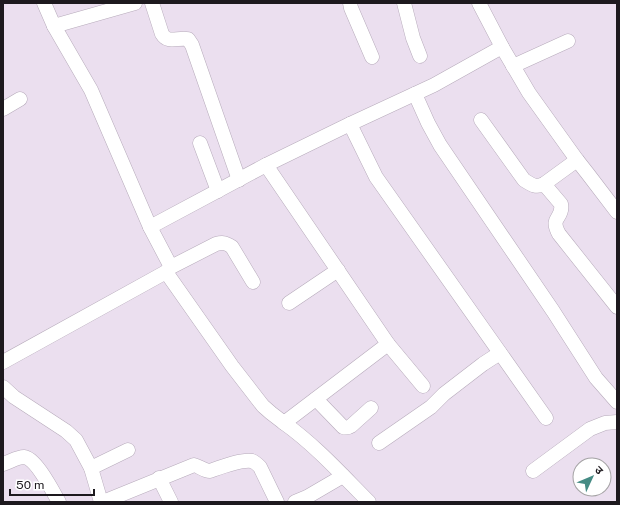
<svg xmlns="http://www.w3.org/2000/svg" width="620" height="505" font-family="'Public Sans','Noto Sans Devanagari',sans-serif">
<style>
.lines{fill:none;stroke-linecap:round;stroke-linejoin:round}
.minor-casing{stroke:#b7abbb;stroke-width:15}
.minor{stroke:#fff;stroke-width:14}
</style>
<rect width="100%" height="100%" fill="#ebdfef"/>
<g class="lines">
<defs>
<g id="minor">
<polyline points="44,3 54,26 91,90 150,227"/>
<path d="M152 3 162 34C168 44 178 37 188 39L192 45 239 180"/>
<polyline points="350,3 351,8 372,57"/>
<polyline points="404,3 413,38 420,56"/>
<polyline points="479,3 502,47 529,93 577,160 588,174 617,212"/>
<polyline points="54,26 135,3"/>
<polyline points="513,66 568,41"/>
<polyline points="415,94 428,123 440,145 553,311 596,378 617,402"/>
<polyline points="3,109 20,99"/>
<path d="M481 120 524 180C532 185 536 188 544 184L577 160"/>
<polyline points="350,124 376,177 546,418"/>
<polyline points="200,143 218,191"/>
<path d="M544 184 561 204C564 219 549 216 559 234L617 307"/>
<polyline points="171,267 150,227 266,165"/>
<polyline points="166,272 232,366 263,406 271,413 284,423 388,344 266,165 350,124 434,85 502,47"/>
<polyline points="289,303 338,270"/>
<polyline points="388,344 423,386"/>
<path d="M3 362 166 272 171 267 216 244C223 242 226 243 232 247L253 282"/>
<polyline points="3,387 14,397 66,431 76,440 91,468 101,502"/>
<path d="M316 399 343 427C346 428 348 428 351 426L371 408"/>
<path d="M284 423C315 445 342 475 369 502"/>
<polyline points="379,443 431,407 444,394 483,364 500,353"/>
<path d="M3 464C10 462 17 457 24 457 36 458 53 492 59 502"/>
<polyline points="91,468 128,450"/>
<polyline points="533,471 590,429 605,423 617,422"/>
<polyline points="159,478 171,502"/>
<path d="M103 502 194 465C199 466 204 471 210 471 221 467 241 459 252 461 255 462 258 465 260 467L277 502"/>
<polyline points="295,502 307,497 343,476"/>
</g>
</defs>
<!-- minor casing -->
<use href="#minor" class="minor-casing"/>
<!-- minor -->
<use href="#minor" class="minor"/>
</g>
<!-- border -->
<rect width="620" height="505" fill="none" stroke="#1d191e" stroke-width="8"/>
<!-- north arrow -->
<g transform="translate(592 477) rotate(46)"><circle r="19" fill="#ffffff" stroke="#a5a3a5"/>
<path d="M0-3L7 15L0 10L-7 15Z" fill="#458b84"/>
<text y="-6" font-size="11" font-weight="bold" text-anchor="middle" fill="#1d191e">उ</text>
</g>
<!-- scale -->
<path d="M10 489v6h84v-6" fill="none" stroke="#1d191e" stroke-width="2"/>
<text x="16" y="489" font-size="12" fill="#1d191e" stroke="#ffffff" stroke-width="3" paint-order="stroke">50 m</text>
</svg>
